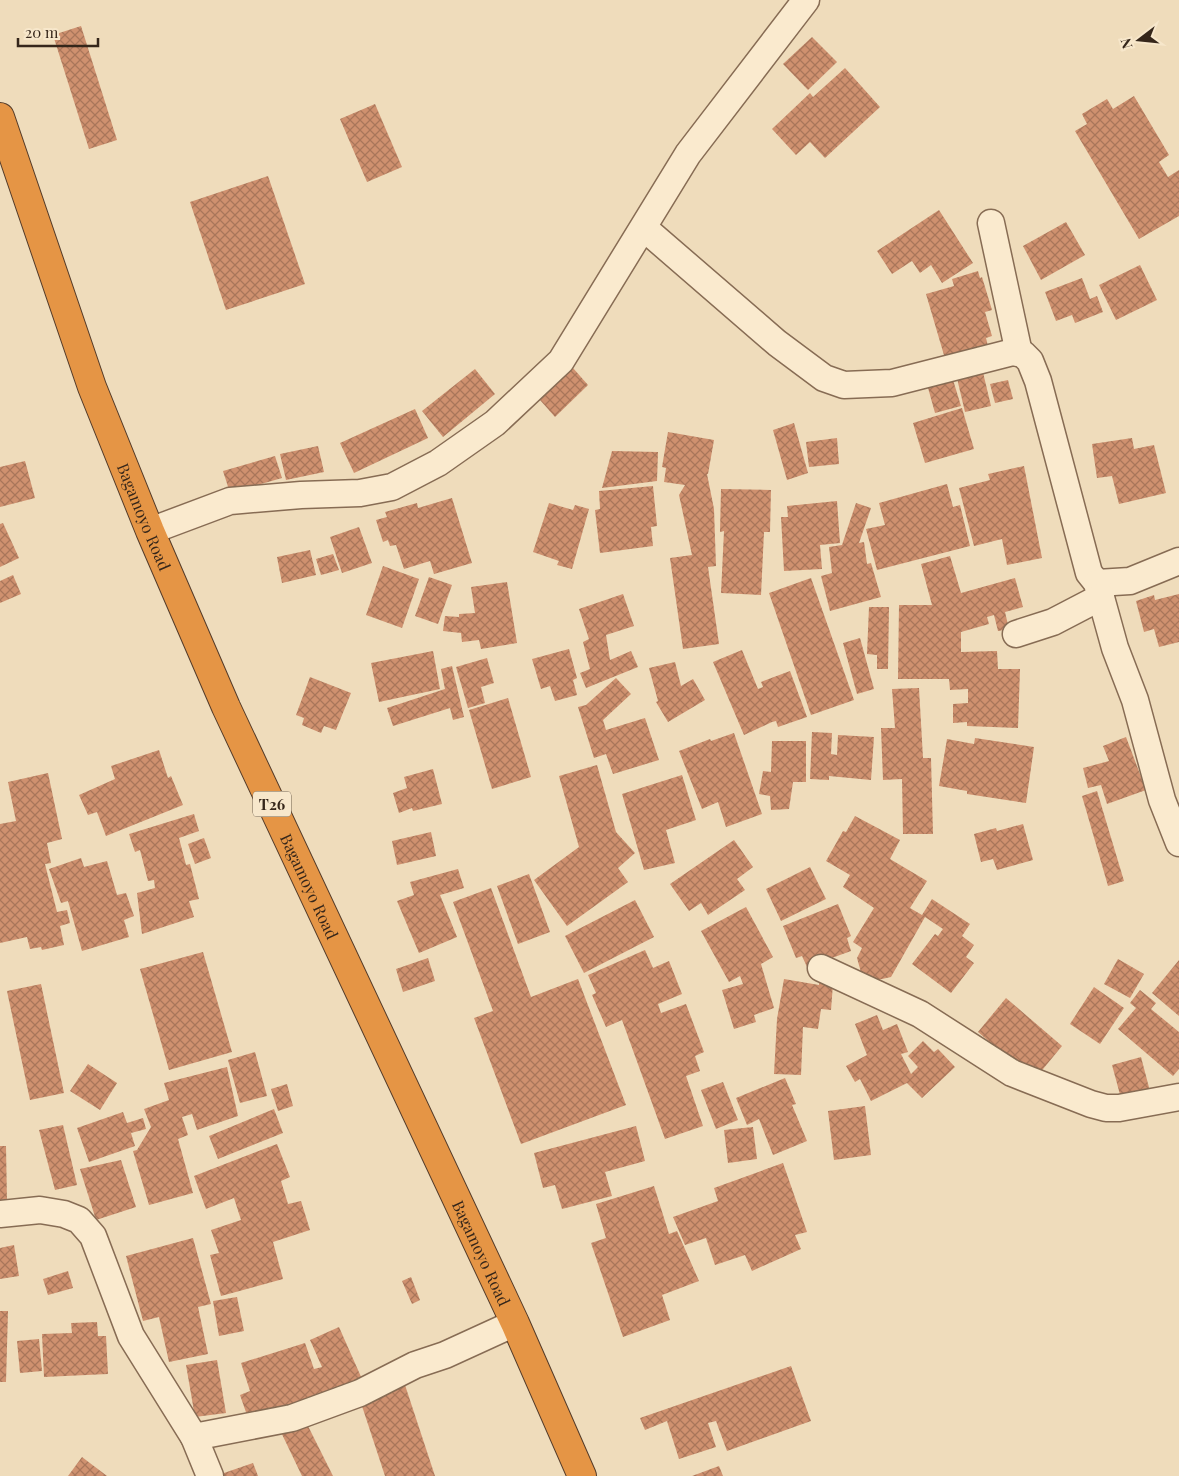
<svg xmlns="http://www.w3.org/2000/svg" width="1179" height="1476" font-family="'Playfair Display',serif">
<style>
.building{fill:url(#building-cross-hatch)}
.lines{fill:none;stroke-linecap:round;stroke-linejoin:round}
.minor-casing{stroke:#876c54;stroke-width:29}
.highway-casing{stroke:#543b29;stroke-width:30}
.minor{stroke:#faeace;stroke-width:26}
.highway{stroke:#e59545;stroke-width:28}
.labels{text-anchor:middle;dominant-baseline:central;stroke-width:4.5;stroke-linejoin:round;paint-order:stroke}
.shield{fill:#f7e7cb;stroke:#6f604f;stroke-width:1}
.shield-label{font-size:15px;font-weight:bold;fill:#35261a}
.street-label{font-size:16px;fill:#35261a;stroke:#f7e7cb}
</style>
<defs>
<pattern id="building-cross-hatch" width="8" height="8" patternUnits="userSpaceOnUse" patternTransform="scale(1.25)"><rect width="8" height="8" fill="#cf916f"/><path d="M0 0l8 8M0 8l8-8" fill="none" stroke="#a9765a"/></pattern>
</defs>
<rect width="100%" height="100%" fill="#efdcbb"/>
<!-- building -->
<g class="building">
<polygon points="81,26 117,140 89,149 53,35"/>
<polygon points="812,37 837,62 808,90 783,64"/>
<polygon points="845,68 880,107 825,158 810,142 796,155 772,129 810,93 813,97"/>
<polygon points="1134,96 1169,155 1159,162 1168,177 1179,170 1179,216 1139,239 1075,131 1087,124 1082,114 1107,99 1113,109"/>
<polygon points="375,104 402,167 367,182 340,119"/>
<polygon points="268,176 305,284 226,310 190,202"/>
<polygon points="939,210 973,263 942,283 931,265 920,273 912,261 892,274 877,251"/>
<polygon points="1066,222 1085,255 1041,280 1023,246"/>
<polygon points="1140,265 1157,300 1116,320 1099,285"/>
<polygon points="978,271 980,278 982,277 992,310 985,312 992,336 986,338 989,350 946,362 926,294 954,286 952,279"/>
<polygon points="1082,278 1090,299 1097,296 1103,312 1075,323 1072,315 1056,321 1045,292"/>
<polygon points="981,364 991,406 965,412 955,370"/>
<polygon points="573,368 588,385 555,417 540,400"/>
<polygon points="475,369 495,394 443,437 422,411"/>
<polygon points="950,370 961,406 935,413 925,377"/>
<polygon points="1008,380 1013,399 995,403 990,384"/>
<polygon points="962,408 974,449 925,463 913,423"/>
<polygon points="415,409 428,438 354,473 340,443"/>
<polygon points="794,423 808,473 787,480 773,430"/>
<polygon points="668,432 714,440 708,474 707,474 714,509 716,566 708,567 719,644 683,649 670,558 692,555 679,495 685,485 664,482 666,468 662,467"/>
<polygon points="837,438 839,464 809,467 806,442"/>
<polygon points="1132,438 1134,449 1154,445 1166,493 1119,504 1112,476 1097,478 1092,444"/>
<polygon points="318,446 324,472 286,480 280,454"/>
<polygon points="612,451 658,452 657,481 602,488"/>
<polygon points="275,456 282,478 230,493 223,471"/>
<polygon points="25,461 35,498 0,507 0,467"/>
<polygon points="1024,466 1042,558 1007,565 1002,539 974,546 959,488 990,480 988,474"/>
<polygon points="947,484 953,507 960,505 970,546 877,570 866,529 885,525 879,503"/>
<polygon points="653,486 657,526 651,527 653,546 600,553 595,510 600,509 599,491"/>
<polygon points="721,489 771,490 770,532 764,532 761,595 721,593 724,531 720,532"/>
<polygon points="452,498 472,563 434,574 430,561 404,569 396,545 390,546 388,540 383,542 376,520 387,517 385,512 417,503 418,508"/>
<polygon points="837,501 840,543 820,545 822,569 784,571 781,517 788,517 787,506"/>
<polygon points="549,503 573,510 575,505 589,509 572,569 557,565 559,561 533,552"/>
<polygon points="856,503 871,508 859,543 864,542 867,564 871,563 881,597 830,611 821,576 832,573 829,547 842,545"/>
<polygon points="3,523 19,558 0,567 0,524"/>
<polygon points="359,527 372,563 342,573 330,537"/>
<polygon points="310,550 316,575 282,583 277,557"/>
<polygon points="333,554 339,570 321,575 316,559"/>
<polygon points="950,556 961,593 1015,578 1023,607 1005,612 1009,629 998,631 994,615 987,617 989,624 961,632 961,652 997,651 998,669 1020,669 1018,728 967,726 967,722 953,723 953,704 968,703 968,689 950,690 949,679 898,679 899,605 932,605 921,564"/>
<polygon points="383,566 419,579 402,628 366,615"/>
<polygon points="13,575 21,594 0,603 0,581"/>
<polygon points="429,577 452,585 438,624 415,616"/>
<polygon points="811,578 854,700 811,715 769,593"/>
<polygon points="507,582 517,643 481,649 479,640 462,642 461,633 443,631 445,616 459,617 459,614 475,613 471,587"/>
<polygon points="623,594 634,626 606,635 610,660 631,651 638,667 586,688 580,673 590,669 583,642 589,639 579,609"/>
<polygon points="1179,594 1179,642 1159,647 1154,629 1144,632 1136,601 1154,595 1155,600"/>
<polygon points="869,607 889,607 888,669 877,669 877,655 867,654"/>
<polygon points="860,638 874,689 857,694 843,643"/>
<polygon points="569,649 577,678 573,680 577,695 555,701 550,686 541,689 532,659"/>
<polygon points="742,650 758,689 763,687 761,682 790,671 807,717 778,727 776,721 772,722 744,735 713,662"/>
<polygon points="433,651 440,689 379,702 371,663"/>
<polygon points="487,658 494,683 481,687 485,703 468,708 456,667"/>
<polygon points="675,662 681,686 693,679 705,700 668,722 656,702 658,701 649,668"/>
<polygon points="452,666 464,717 453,720 450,708 393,726 387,708 445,689 441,669"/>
<polygon points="310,677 351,693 336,730 324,726 321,733 302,725 304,718 296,715"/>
<polygon points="616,678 631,694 603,720 606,730 645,718 659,760 613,774 606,754 594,758 578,707 586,705"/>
<polygon points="919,688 923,758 931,758 933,834 903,834 902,779 883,780 881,728 895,728 892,689"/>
<polygon points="508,698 531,777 492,789 469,710"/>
<polygon points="812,732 832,733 831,754 837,755 838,735 874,737 871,780 829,776 829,780 810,779"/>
<polygon points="734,733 762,814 726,827 718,802 702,809 679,751 710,739 711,741"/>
<polygon points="1126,737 1146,790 1107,804 1101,785 1088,788 1083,768 1109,761 1103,746"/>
<polygon points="975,738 1034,747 1026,803 967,794 967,791 939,786 947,739 974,744"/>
<polygon points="772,741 806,741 806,782 793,782 789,809 771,810 770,796 759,794 763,771 771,772"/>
<polygon points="159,750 168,778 171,776 183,805 106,836 97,812 88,815 79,795 115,779 111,766"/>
<polygon points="597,765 616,832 635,853 618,868 628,882 567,926 534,880 579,847 559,776"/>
<polygon points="433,769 442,804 413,811 412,808 399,813 393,793 407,788 404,777"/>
<polygon points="48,773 62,839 47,843 51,863 45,864 57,912 67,910 70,923 60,926 64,945 42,950 41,947 30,949 27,937 0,943 0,824 16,821 8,782"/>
<polygon points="682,775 696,820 666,830 675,863 644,870 622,794"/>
<polygon points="1097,791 1124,881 1108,886 1082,796"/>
<polygon points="194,814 199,831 179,838 186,865 190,864 199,899 189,901 194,917 142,934 137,893 155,888 154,880 148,881 140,850 135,852 129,834"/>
<polygon points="855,816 900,840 890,859 927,881 910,908 922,915 932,899 970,924 962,936 974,945 966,957 974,963 951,993 912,964 935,934 938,936 943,929 925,917 891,977 864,983 857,958 862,948 853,942 874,908 843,887 850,875 826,861 843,831 846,832"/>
<polygon points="1023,824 1033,860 997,870 993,859 981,862 974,834 996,828 997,831"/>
<polygon points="431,832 436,856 397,865 392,841"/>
<polygon points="204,838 211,858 195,864 188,844"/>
<polygon points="734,840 753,867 737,879 745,890 708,915 701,903 689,911 670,884"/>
<polygon points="81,858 84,867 107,861 117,895 126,893 134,916 124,920 129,937 82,951 68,901 61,903 49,869"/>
<polygon points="810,867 826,899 781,921 766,889"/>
<polygon points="458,869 464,888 440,895 457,937 419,953 397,901 414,895 410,882"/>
<polygon points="529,874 550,932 518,944 497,886"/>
<polygon points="491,888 531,997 578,979 626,1105 521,1144 474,1018 493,1011 453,902"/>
<polygon points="635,900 654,937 584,973 565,936"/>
<polygon points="838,904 851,936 847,938 851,951 807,967 802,956 796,958 783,926"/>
<polygon points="746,907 773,957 761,964 774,1008 754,1015 756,1022 734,1029 722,990 743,984 740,976 729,982 701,931"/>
<polygon points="645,950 653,968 669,961 682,994 658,1004 661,1013 686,1004 704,1052 695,1056 700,1071 686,1076 703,1126 665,1139 622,1020 606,1027 592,995 596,993 588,975"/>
<polygon points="203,952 232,1052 169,1070 140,969"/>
<polygon points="428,958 435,981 403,992 396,969"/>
<polygon points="1118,959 1144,974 1130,998 1104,984"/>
<polygon points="1179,960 1179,1016 1152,993"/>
<polygon points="784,979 819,985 819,983 833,984 831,1010 821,1009 818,1029 803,1027 801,1075 774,1074 777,1019"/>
<polygon points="41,984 64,1093 30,1100 7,991"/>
<polygon points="1094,987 1124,1008 1100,1044 1070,1024"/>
<polygon points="1140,990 1156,1003 1151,1009 1179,1032 1179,1069 1173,1076 1118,1029 1136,1008 1130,1003"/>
<polygon points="1006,998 1062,1046 1034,1080 978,1032"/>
<polygon points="877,1015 883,1030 897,1024 908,1052 901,1054 911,1074 918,1067 908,1056 923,1041 934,1052 938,1049 955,1067 922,1098 907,1083 871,1101 860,1079 855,1082 846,1066 867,1055 855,1024"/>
<polygon points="255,1052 267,1096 240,1103 228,1060"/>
<polygon points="1141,1057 1151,1095 1122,1102 1112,1065"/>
<polygon points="88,1064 117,1083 100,1110 70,1091"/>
<polygon points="227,1067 238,1116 197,1130 192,1114 182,1117 188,1135 178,1139 193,1193 149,1205 133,1151 137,1150 151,1127 144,1109 169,1100 164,1083"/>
<polygon points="785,1078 796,1104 792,1105 807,1141 773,1155 759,1119 747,1125 736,1098"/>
<polygon points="723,1082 738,1120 716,1129 701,1090"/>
<polygon points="287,1084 293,1106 278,1111 271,1089"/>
<polygon points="865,1106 871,1155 834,1160 828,1111"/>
<polygon points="274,1109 283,1133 218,1159 209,1136"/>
<polygon points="123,1112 127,1123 143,1118 146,1129 131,1133 135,1146 89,1162 77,1128"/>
<polygon points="63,1125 77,1185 55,1190 39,1130"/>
<polygon points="636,1126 645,1161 605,1172 612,1196 562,1209 555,1185 543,1188 534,1153"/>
<polygon points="753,1127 757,1159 728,1163 724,1130"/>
<polygon points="277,1144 290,1177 281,1181 288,1204 301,1201 310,1230 273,1242 283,1279 221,1296 210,1255 219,1253 211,1230 241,1220 234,1198 206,1209 194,1176"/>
<polygon points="0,1146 6,1146 7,1203 0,1203"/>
<polygon points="121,1160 136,1207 96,1220 80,1169"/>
<polygon points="783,1163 807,1232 795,1235 801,1249 752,1271 745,1255 715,1265 706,1238 685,1245 673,1217 718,1201 714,1188"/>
<polygon points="654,1186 669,1234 677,1231 699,1281 662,1295 670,1320 623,1337 591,1243 606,1238 596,1204"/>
<polygon points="193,1238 211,1304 198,1307 208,1354 169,1362 159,1317 143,1321 126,1256"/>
<polygon points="14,1245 19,1276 0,1279 0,1248"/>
<polygon points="68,1271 73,1288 48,1295 43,1279"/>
<polygon points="411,1277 420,1300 412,1304 402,1281"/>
<polygon points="237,1297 244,1331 219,1336 213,1301"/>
<polygon points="0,1311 8,1311 6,1382 0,1382"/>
<polygon points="97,1322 98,1336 106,1336 108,1374 44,1377 42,1334 72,1333 71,1323"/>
<polygon points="339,1327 362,1379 249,1421 240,1395 250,1391 241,1363 305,1343 314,1369 322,1367 310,1340"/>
<polygon points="39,1339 42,1371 20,1373 17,1341"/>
<polygon points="217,1360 226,1413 195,1417 186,1365"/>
<polygon points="791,1366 811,1421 727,1451 716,1421 708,1423 716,1447 679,1459 667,1421 645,1430 640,1418"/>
<polygon points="405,1385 435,1476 385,1476 360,1400"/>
<polygon points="303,1416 333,1476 302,1476 279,1428"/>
<polygon points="82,1457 107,1476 68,1476"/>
<polygon points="253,1463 258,1476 221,1476 221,1474"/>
<polygon points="719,1466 723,1476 692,1476"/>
</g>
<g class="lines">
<defs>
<g id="minor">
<polyline points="991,223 1019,353"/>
<polyline points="644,228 777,343 824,378 844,385 892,383 1013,352 1023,354 1030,361 1038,381 1089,573 1097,583 1130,581 1179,561"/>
<polyline points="150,531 230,501 301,495 360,493 392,487 438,463 495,423 561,361 688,154 806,0"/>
<polyline points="1097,583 1115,648 1135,700 1162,800 1179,843"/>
<polyline points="1016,634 1053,622 1101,597"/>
<polyline points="821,968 920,1014 1012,1073 1091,1104 1106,1108 1119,1108 1179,1097"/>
<polyline points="0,1214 40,1210 64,1214 79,1220 93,1236 131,1336 194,1437 210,1476"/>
<polyline points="194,1437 292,1418 360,1393 415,1365 445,1355 515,1323"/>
</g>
<g id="highway">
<path id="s1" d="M0 117 92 387 150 531 226 707 515 1323 582 1476"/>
</g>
</defs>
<!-- minor casing -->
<use href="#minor" class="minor-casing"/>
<!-- highway casing -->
<use href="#highway" class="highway-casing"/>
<!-- minor -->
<use href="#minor" class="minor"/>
<!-- highway -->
<use href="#highway" class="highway"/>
</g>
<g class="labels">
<!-- shield labels -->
<rect class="shield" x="253" y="791.5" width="38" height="25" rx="4"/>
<g class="shield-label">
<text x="272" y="804">T26</text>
</g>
<!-- street labels -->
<g class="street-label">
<text stroke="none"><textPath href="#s1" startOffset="425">Bagamoyo Road</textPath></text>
<text stroke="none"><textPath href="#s1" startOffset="830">Bagamoyo Road</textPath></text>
<text stroke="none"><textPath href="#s1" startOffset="1235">Bagamoyo Road</textPath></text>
</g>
</g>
<!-- north arrow -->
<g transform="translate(1139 40) rotate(254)" stroke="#f7e7cb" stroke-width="4" paint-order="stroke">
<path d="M0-4L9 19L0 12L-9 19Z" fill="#35261a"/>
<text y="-8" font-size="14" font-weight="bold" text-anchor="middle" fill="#35261a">N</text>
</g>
<!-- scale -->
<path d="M18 38v8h80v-8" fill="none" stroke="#35261a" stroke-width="2.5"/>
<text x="25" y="38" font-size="15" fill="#35261a" stroke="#f7e7cb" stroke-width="4" paint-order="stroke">20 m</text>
</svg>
